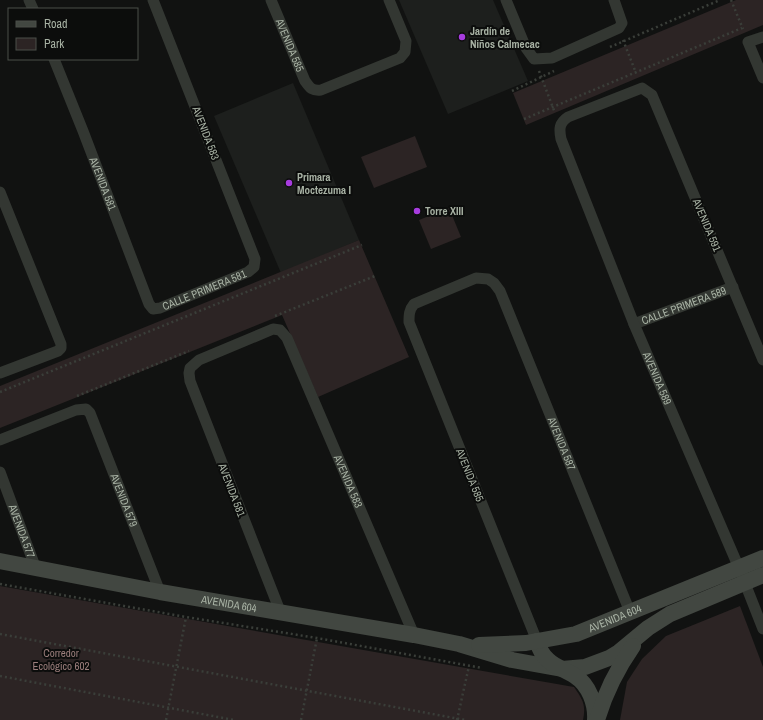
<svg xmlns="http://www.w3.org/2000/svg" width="763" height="720" font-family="'Archivo Narrow',sans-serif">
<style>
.built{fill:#1d1f1d}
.green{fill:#2c2424}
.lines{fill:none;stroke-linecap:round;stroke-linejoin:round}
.path{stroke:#3a3e39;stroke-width:2.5;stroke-dasharray:2 3;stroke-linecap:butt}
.street{stroke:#333732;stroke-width:11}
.secondary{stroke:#424741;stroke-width:16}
.poi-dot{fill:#a73cdf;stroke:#0c0d0c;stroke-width:1.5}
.labels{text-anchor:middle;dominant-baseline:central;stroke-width:4;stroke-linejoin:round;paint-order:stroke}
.poi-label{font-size:11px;font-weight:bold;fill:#a8b2a4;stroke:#0c0d0c;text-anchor:start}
.street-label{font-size:11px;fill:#a8b2a4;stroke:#0c0d0c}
.park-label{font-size:11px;fill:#9b7e7c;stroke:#0c0d0c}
</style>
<rect width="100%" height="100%" fill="#111211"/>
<!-- built -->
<g class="built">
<polygon points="399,0 493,0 528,81 448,114"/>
<polygon points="293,83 359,240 281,273 214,116"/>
</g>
<!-- green -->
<g class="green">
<polygon points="736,0 763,0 763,25 526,125 513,93"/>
<polygon points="415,136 427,167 374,188 361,157"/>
<polygon points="449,208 461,237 431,249 419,220"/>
<polygon points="359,240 409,357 318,397 282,315 0,428 0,386"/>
<path d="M0 586 574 687C583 700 586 705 583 720H0Z"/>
<polygon points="740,606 763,667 763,720 620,720 627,682 642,659 666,636"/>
</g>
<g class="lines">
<!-- path -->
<g class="path">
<polyline points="731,0 743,29"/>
<polyline points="623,40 636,73"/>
<polyline points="610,47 720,0"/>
<polyline points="539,71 555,113"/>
<polyline points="512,91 554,71"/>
<polyline points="524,119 742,28"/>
<polyline points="275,316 375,276"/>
<polyline points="0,392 362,245"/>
<polyline points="77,396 189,351"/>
<polyline points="0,584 186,617 317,638 482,668"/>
<polyline points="0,634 465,720"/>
<polyline points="0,676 234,720"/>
<polyline points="166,720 186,617"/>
<polyline points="301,720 317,638"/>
<polyline points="457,720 469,666"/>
</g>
<!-- street -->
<g class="street">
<polyline points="29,0 33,9"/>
<path id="s1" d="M271 0 305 81C310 88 312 91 321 90L400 58 405 52 406 41 389 0"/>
<polyline points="506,0 526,48 534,59 552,58 619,28 622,23 614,0"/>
<polyline points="763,37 748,42 763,78"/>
<path id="s2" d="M54 59 83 131 149 304 153 309 160 308 248 272 254 267 255 259 153 0"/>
<polyline points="0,192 61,344 61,348 58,351 0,373"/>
<path id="s3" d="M634 324 733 287"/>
<path id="s4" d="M763 360 652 95 642 88 568 117C559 123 559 129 561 139L634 324 739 568 763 629"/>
<path id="s5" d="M0 440 76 410 86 409 90 413 160 592"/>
<path id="s6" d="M0 472 36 569"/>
<path id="s7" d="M280 611 190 381 189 373 190 368 199 360 273 329 280 330 287 338 414 635"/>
<path id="s8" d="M537 641 409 322C409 315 409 310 414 304L476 278 488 279 494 283 500 291 630 612"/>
</g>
<!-- secondary -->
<g class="secondary">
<path id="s9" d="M0 561 160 592 414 635 459 644 512 660 562 669 585 667 609 658 619 652 648 628 670 614 763 575"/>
<path d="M537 641C539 648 542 655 548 660 555 667 566 670 575 676 589 685 596 704 595 720"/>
<path id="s10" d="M479 645 526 643 576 634 763 558"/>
<path d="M597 720C605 693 617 669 633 646"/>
</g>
</g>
<!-- markers -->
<g class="poi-dot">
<circle cx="462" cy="37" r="4"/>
<circle cx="289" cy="183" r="4"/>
<circle cx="417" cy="211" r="4"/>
</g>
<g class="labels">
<!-- poi labels -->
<g class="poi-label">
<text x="470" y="31">Jardín de<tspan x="470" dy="13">Niños Calmecac</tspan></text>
<text x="297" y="177">Primara<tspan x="297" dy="13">Moctezuma I</tspan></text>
<text x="425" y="211">Torre XIII</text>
</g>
<!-- street labels -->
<g class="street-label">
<text stroke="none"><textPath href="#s1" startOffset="49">AVENIDA 585</textPath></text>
<text transform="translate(206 133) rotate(69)">AVENIDA 583</text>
<text stroke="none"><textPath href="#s2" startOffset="134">AVENIDA 581</textPath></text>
<text transform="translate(707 225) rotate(67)">AVENIDA 591</text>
<text stroke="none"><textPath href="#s2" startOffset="324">CALLE PRIMERA 581</textPath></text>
<text stroke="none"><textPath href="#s3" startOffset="53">CALLE PRIMERA 589</textPath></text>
<text stroke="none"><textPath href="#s4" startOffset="662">AVENIDA 589</textPath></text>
<text stroke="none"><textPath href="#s8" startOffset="624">AVENIDA 587</textPath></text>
<text transform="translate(470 475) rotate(68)">AVENIDA 585</text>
<text stroke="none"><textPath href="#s7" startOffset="526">AVENIDA 583</textPath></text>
<text transform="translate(232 490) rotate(69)">AVENIDA 581</text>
<text stroke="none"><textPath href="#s5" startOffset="191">AVENIDA 579</textPath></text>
<text stroke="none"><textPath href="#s6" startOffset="63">AVENIDA 577</textPath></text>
<text stroke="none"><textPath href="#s9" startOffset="233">AVENIDA 604</textPath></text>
<text stroke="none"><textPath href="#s10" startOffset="140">AVENIDA 604</textPath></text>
</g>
<!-- park labels -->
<g class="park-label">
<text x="61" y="653">Corredor<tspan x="61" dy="13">Ecológico 602</tspan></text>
</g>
</g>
<!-- legend -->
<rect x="8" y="8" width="130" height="52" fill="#0c0d0c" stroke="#4a4f49"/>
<rect x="16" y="21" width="20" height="6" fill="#424741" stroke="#4a4f49"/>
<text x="44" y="28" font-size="12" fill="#a8b2a4">Road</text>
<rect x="16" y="38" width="20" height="12" fill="#2c2424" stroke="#4a4f49"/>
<text x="44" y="48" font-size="12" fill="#a8b2a4">Park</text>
</svg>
